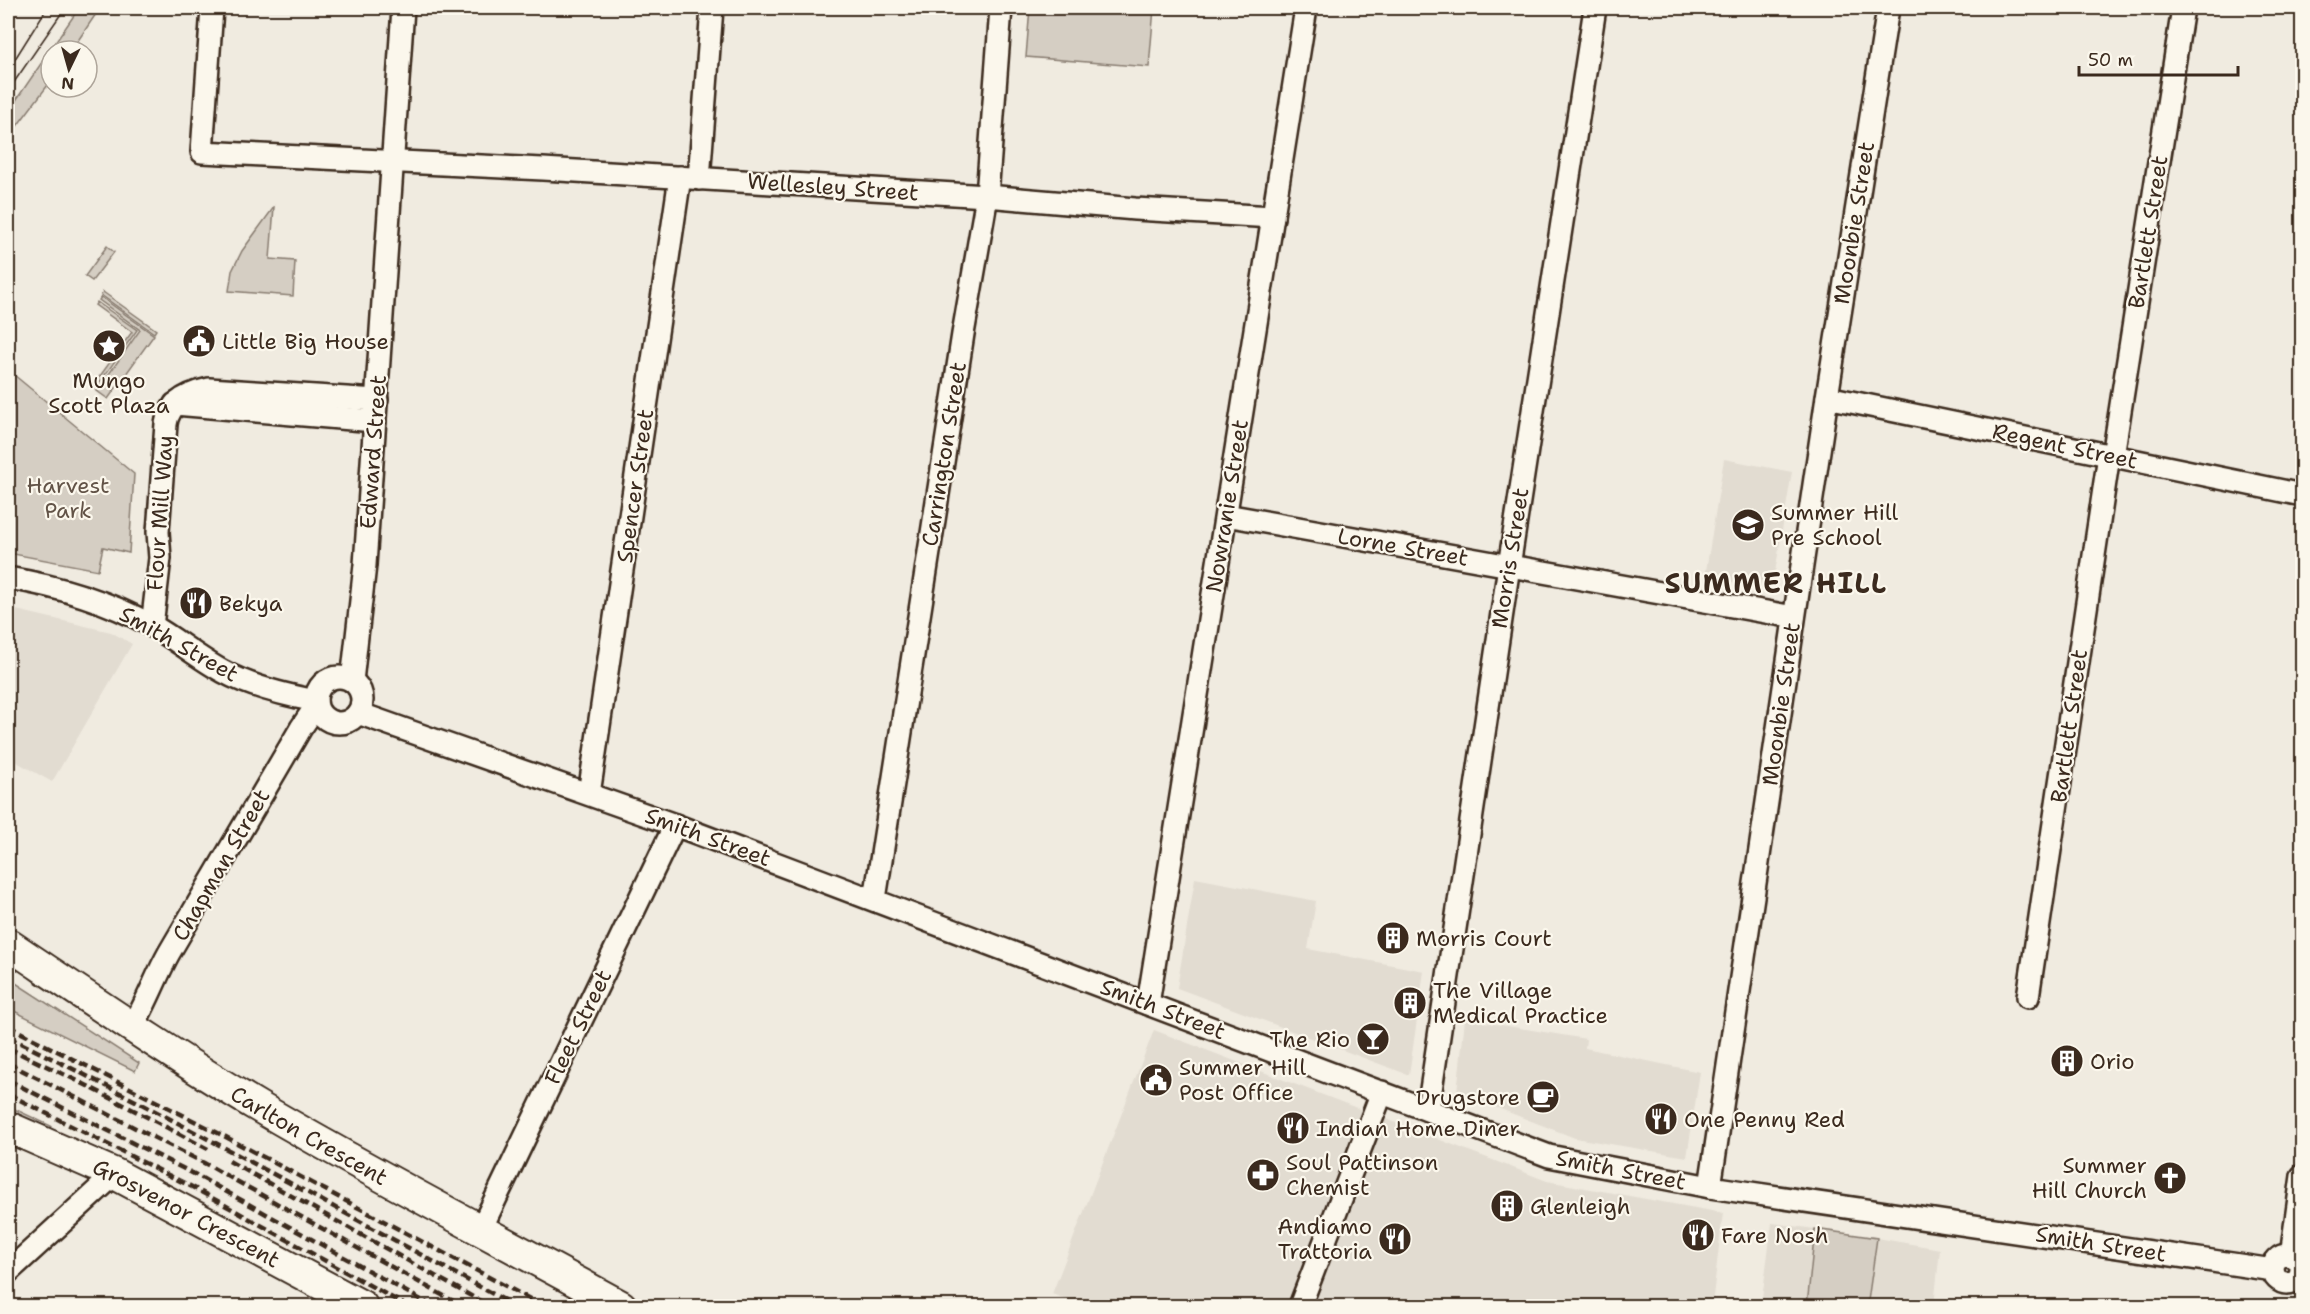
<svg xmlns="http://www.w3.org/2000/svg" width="2310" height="1314" font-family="'Shantell Sans',sans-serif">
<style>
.built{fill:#e2dcd1}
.green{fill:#d5cec3;stroke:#887c70;stroke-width:1.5}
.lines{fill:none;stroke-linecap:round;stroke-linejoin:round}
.street-casing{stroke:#3b2a1e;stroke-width:26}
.secondary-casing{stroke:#3b2a1e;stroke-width:34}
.street{stroke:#fbf7ec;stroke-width:21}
.secondary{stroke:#fbf7ec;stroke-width:30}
.tram{stroke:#3b2a1e;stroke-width:1.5}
.rail{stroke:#3b2a1e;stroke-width:4.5;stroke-dasharray:9 4.5;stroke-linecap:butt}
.labels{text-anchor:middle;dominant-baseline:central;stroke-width:4.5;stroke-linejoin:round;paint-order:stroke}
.street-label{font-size:22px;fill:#3b2a1e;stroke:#fbf7ec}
.poi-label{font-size:22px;fill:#3b2a1e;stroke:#fbf7ec;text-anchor:start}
.park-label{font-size:22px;fill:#625347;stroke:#fbf7ec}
.district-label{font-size:28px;font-weight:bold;letter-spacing:1.5px;fill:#3b2a1e;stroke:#fbf7ec}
</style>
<rect width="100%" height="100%" fill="#f0ebe0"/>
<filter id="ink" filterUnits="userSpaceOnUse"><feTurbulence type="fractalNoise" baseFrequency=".0167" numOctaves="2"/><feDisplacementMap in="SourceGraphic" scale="12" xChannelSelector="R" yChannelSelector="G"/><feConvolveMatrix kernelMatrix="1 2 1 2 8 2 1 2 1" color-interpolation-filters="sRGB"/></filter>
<g filter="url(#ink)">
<!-- built -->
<g class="built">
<polygon points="1724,459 1792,472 1772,590 1705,577"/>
<polygon points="8,608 111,632 132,644 52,782 8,757"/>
<polygon points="1195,878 1316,901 1308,949 1424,971 1409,1075 1177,988"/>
<polygon points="1465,1019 1586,1039 1585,1048 1700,1072 1687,1157 1575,1138 1457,1092"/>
<polygon points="1154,1030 1547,1181 1723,1213 1712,1305 1720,1306 1085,1306 1052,1294"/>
<polygon points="1772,1223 1815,1229 1807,1306 1761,1306"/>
<polygon points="1877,1238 1940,1249 1934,1306 1870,1306 1868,1301"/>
</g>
<!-- green -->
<g class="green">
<polygon points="79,8 100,8 71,51 51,51 51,81 8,138 8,112"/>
<polygon points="1030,8 1154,8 1149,67 1026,57"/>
<polygon points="274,207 270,259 295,261 293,296 229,291 232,271 242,251"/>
<polygon points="107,246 114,252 92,281 85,276"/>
<polygon points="103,292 156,330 154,333 101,295"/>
<polygon points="101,297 154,335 108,399 97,391 140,330 99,300"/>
<polygon points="97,302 137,330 95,389 92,387 132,332 95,305"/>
<polygon points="8,370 134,474 129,553 103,547 98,570 8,553"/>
<polygon points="8,978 139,1063 135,1071 8,1008"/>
<polygon points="8,1106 51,1126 47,1134 8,1119"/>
<polygon points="1815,1229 1877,1238 1868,1301 1870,1306 1807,1306"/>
</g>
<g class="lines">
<defs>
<g id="street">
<polyline points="212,8 202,152 543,169 987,196 1135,209 1273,217"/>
<polyline points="699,179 712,8"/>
<polyline points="1827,397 2302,495"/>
<polyline points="175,404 375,421"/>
<polyline points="2113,456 2183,8"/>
<polyline points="1226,515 1794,617"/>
<path d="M8 578C57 586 107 601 151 625 176 639 198 658 224 672 251 687 285 695 316 701"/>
<path d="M152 626 160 558 158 532 166 424C169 402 190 393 209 389L377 400"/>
<circle cx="339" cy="700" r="23"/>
<polyline points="352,681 365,565 403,8"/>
<polyline points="358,713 675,825 1549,1156 1710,1187 2273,1270"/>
<polyline points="589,794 680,177"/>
<polyline points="875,899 963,334 987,196 1001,8"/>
<polyline points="2028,997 2109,455"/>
<polyline points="1148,1004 1306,8"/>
<path d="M132 1027C147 1003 155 978 169 953L301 728 316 706"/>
<polyline points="1428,1110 1506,586 1595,8"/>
<polyline points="1710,1187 1827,397 1888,8"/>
<polyline points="481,1229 675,825"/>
<circle cx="2287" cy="1269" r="14"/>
<polyline points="2291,1256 2302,1176"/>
<polyline points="8,1272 115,1174"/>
<polyline points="1300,1306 1382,1092"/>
</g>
<g id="secondary">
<path id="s1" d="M8 944C90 999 173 1056 259 1107 378 1177 501 1240 621 1306"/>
<path id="s2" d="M8 1127 115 1174 362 1306"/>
</g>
</defs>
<!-- street casing -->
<use href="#street" class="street-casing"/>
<!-- secondary casing -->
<use href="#secondary" class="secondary-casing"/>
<!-- street -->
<use href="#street" class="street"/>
<!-- secondary -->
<use href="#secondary" class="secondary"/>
<!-- tram -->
<g class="tram">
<polyline points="8,70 47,8"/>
<polyline points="8,91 65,8"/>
</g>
<!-- rail -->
<g class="rail">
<polyline points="8,1026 222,1135 543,1306"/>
<path d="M8 1037C180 1120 347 1215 515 1306"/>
<polyline points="8,1048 80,1082 208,1149"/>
<polyline points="8,1063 204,1163 462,1306"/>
<polyline points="8,1080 198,1176 432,1306"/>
<polyline points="8,1094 194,1188 407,1306"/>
<polyline points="229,1161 489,1306"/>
</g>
</g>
</g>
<!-- icons -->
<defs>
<symbol id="civic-disc" viewBox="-11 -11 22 22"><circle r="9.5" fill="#3b2a1e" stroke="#fbf7ec"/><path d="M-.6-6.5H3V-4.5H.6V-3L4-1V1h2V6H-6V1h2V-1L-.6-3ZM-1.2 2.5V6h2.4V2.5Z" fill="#fff"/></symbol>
<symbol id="sight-disc" viewBox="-11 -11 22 22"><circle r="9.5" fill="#3b2a1e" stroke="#fbf7ec"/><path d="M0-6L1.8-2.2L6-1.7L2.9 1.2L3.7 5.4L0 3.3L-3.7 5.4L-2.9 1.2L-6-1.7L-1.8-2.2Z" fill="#fff"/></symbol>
<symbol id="school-disc" viewBox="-11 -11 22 22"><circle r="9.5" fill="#3b2a1e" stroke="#fbf7ec"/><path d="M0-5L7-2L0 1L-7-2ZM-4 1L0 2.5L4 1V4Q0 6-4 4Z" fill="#fff"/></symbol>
<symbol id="restaurant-disc" viewBox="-11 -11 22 22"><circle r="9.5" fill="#3b2a1e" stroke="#fbf7ec"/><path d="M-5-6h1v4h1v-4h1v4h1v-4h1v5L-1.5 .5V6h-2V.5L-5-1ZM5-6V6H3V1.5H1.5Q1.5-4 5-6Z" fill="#fff"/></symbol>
<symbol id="building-disc" viewBox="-11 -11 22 22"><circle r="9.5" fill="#3b2a1e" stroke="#fbf7ec"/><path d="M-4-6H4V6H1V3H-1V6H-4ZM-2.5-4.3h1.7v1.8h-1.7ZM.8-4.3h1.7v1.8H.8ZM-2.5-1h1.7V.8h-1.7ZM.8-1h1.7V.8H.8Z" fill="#fff"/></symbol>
<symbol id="bar-disc" viewBox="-11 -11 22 22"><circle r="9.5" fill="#3b2a1e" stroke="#fbf7ec"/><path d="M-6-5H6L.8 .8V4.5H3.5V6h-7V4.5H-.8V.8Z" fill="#fff"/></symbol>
<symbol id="cafe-disc" viewBox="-11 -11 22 22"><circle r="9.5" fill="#3b2a1e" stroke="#fbf7ec"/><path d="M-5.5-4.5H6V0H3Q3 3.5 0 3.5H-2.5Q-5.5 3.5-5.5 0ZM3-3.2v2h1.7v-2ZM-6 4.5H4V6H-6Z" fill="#fff"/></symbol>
<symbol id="pharmacy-disc" viewBox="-11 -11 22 22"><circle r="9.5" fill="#3b2a1e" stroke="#fbf7ec"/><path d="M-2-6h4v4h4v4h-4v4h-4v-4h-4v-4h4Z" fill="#fff"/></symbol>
<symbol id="church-disc" viewBox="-11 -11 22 22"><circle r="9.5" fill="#3b2a1e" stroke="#fbf7ec"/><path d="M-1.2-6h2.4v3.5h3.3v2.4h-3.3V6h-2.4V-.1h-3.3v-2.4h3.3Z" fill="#fff"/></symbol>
</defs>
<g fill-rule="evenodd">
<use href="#civic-disc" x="180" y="322" width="38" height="38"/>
<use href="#sight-disc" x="90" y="327" width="38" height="38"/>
<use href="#school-disc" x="1729" y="506" width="38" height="38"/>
<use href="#restaurant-disc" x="177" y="584" width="38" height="38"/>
<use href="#building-disc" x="1374" y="919" width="38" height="38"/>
<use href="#building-disc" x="1391" y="984" width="38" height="38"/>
<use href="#bar-disc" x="1354" y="1020" width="38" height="38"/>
<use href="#building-disc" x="2048" y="1042" width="38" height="38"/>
<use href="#civic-disc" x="1137" y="1061" width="38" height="38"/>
<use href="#cafe-disc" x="1524" y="1078" width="38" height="38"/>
<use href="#restaurant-disc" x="1642" y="1100" width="38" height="38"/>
<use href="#restaurant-disc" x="1274" y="1109" width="38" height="38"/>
<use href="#pharmacy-disc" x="1244" y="1156" width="38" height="38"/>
<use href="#church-disc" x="2151" y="1159" width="38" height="38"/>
<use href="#building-disc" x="1488" y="1187" width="38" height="38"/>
<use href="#restaurant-disc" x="1679" y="1216" width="38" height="38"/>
<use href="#restaurant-disc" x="1376" y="1220" width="38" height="38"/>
</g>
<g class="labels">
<!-- street labels -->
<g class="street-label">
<text transform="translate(833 187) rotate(4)">Wellesley Street</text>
<text transform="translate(1854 223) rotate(-81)">Moonbie Street</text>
<text transform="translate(2148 232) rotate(-81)">Bartlett Street</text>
<text transform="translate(2065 446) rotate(12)">Regent Street</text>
<text transform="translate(373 452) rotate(-86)">Edward Street</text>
<text transform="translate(944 454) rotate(-81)">Carrington Street</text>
<text transform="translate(635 486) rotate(-82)">Spencer Street</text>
<text transform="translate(1227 506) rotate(-81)">Nowranie Street</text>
<text transform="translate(160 513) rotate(-86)">Flour Mill Way</text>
<text transform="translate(1403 547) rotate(10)">Lorne Street</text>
<text transform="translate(1510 558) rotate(-81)">Morris Street</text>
<text transform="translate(179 644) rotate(29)">Smith Street</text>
<text transform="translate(1781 704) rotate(-82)">Moonbie Street</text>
<text transform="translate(2069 726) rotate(-82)">Bartlett Street</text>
<text transform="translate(708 837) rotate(20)">Smith Street</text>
<text transform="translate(221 865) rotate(-60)">Chapman Street</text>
<text transform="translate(1163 1009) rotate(21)">Smith Street</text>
<text transform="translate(578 1027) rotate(-64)">Fleet Street</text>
<text stroke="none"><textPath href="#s1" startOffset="357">Carlton Crescent</textPath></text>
<text transform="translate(1621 1170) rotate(11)">Smith Street</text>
<text stroke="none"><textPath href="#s2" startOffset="198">Grosvenor Crescent</textPath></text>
<text transform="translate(2101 1244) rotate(9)">Smith Street</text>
</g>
<!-- poi labels -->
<g class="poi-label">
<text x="222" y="341">Little Big House</text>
<text x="109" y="380" text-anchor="middle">Mungo<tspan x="109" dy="25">Scott Plaza</tspan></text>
<text x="1771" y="512">Summer Hill<tspan x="1771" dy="25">Pre School</tspan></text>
<text x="219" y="603">Bekya</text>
<text x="1416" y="938">Morris Court</text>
<text x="1433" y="990">The Village<tspan x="1433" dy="25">Medical Practice</tspan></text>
<text x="1350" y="1039" text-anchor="end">The Rio</text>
<text x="2090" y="1061">Orio</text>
<text x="1179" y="1067">Summer Hill<tspan x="1179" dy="25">Post Office</tspan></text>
<text x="1520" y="1097" text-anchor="end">Drugstore</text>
<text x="1684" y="1119">One Penny Red</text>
<text x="1316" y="1128">Indian Home Diner</text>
<text x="1286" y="1162">Soul Pattinson<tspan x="1286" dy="25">Chemist</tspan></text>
<text x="2147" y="1165" text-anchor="end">Summer<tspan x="2147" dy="25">Hill Church</tspan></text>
<text x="1530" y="1206">Glenleigh</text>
<text x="1372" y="1226" text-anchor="end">Andiamo<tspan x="1372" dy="25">Trattoria</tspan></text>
<text x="1721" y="1235">Fare Nosh</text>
</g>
<!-- park labels -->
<g class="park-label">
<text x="68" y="485">Harvest<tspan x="68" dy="25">Park</tspan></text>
</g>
<!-- district labels -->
<g class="district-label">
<text x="1776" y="583">SUMMER HILL</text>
</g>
</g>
<!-- margin -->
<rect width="2310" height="1314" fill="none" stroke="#fbf7ec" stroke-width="30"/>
<rect x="15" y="15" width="2280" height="1284" fill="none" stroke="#3b2a1e" stroke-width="2" filter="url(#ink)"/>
<!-- north arrow -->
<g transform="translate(69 69) rotate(185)"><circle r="28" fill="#fbf7ec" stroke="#aea59a" stroke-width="1.5"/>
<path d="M0-4.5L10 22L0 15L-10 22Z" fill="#3b2a1e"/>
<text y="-9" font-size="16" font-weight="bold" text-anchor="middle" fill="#3b2a1e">N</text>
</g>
<!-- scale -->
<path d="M2079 66v9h159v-9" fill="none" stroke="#3b2a1e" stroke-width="3"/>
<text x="2088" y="66" font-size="18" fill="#3b2a1e" stroke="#fbf7ec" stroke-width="4.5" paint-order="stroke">50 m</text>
</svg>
